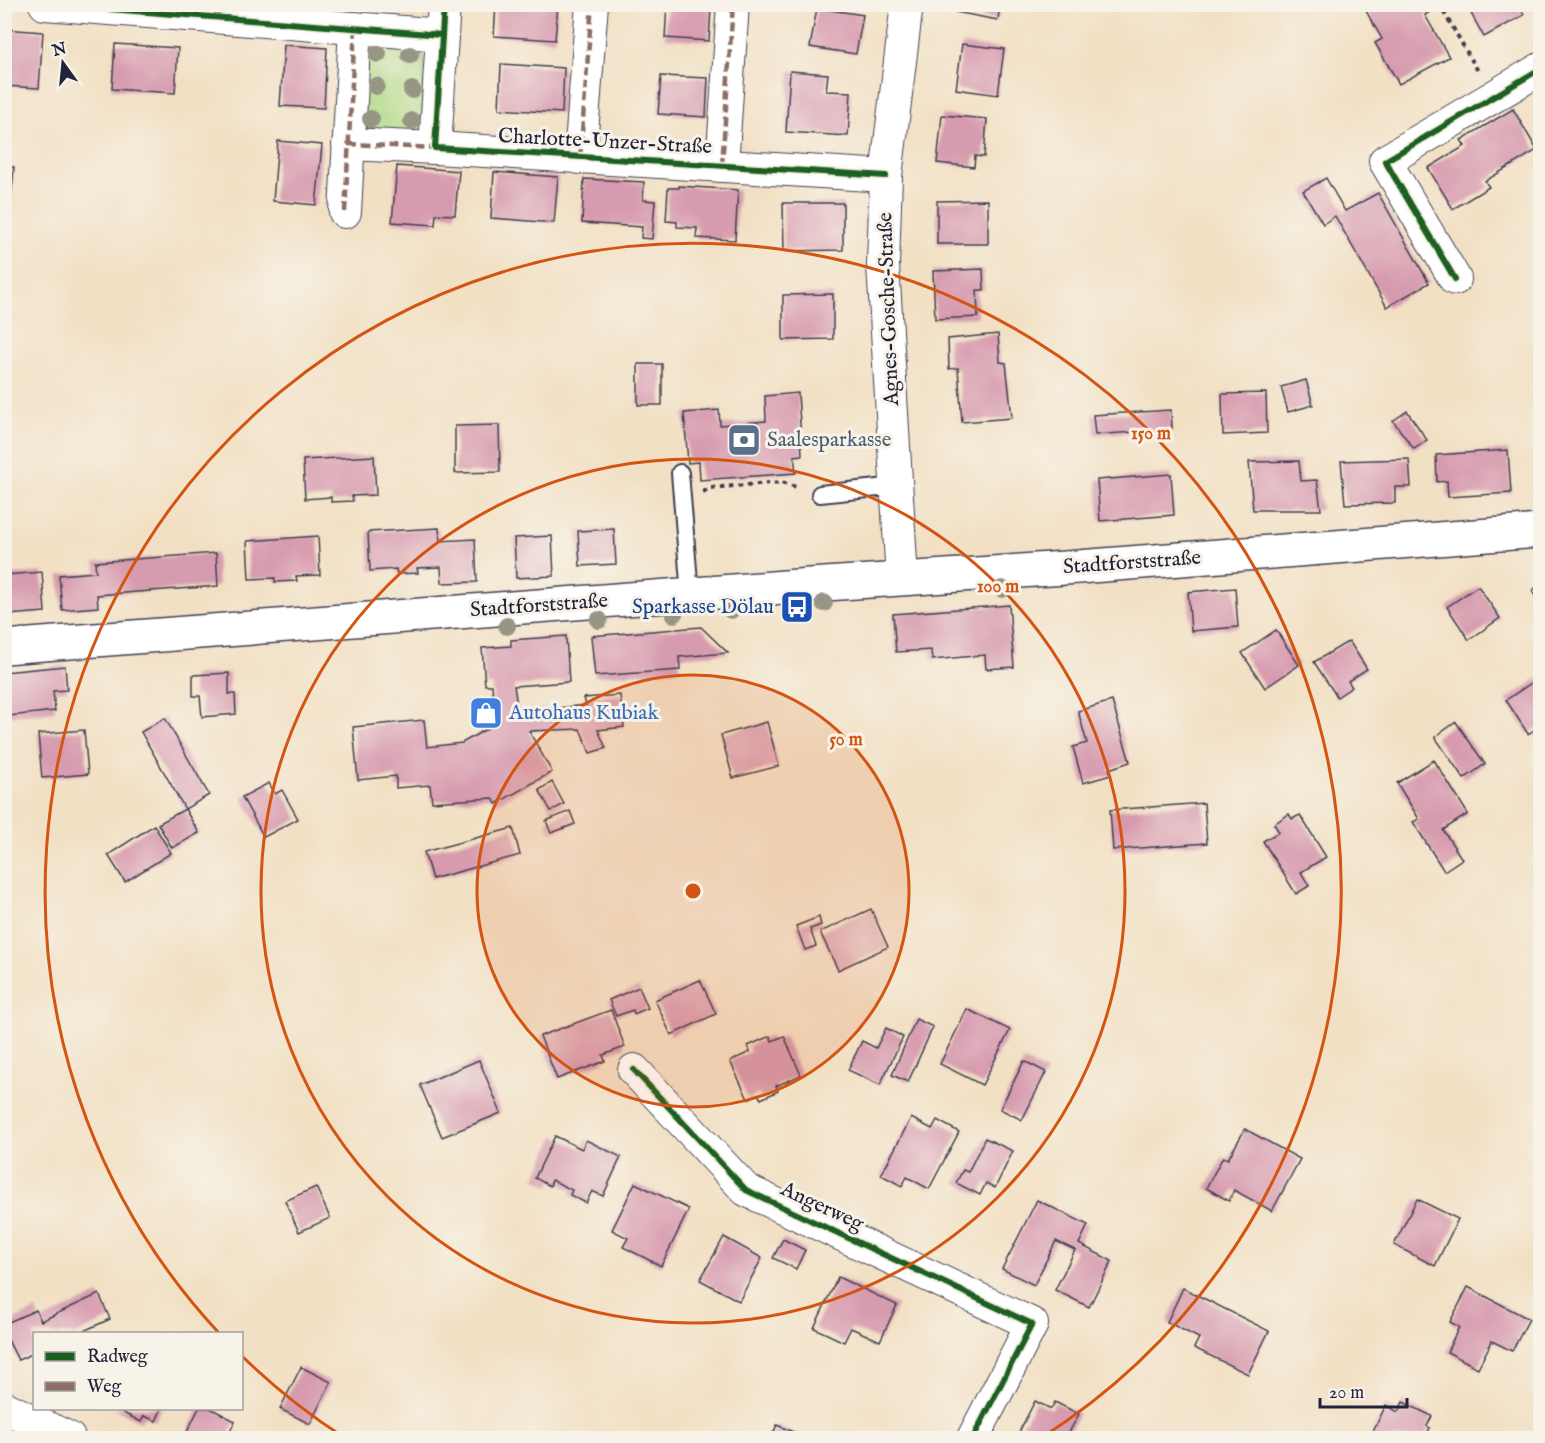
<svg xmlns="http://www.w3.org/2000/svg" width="1545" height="1443" font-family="'IM FELL English',serif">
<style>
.green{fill:#add782;stroke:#687c5e;stroke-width:1.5}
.building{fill:#d79baf}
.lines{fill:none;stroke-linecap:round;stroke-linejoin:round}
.service-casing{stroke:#413e50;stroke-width:20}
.minor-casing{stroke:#413e50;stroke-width:34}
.secondary-casing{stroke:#413e50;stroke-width:36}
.path{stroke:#413e50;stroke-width:4;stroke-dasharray:4.5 4.5;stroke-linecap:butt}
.service{stroke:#fff;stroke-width:16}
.minor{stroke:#fff;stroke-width:32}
.secondary{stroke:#fff;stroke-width:33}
.quiet{stroke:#8d6e63;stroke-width:4.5;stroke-dasharray:9 4.5;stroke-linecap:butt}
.cycleway-casing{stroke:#f7f3e8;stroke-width:10}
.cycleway{stroke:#1b5e20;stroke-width:6}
.tree{fill:#979584}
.ring{fill:none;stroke:#d45411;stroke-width:3}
.labels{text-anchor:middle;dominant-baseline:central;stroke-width:6;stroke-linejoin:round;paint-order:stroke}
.street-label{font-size:21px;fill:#22223b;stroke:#f7f3e8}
.service-label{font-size:21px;fill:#4e5e75;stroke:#f7f3e8;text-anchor:start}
.transit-label{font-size:21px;fill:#164399;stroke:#f7f3e8;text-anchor:end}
.shop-label{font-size:21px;fill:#366cbe;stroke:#f7f3e8;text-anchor:start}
.centre{fill:#d45411;stroke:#f7f3e8;stroke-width:3}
.ring-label{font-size:18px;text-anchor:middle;font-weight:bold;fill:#d45411;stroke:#f7f3e8;stroke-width:6;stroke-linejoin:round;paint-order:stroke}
</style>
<rect width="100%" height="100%" fill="#f7f3e8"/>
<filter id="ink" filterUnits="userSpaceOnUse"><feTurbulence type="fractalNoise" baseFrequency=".0167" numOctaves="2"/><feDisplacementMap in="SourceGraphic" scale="12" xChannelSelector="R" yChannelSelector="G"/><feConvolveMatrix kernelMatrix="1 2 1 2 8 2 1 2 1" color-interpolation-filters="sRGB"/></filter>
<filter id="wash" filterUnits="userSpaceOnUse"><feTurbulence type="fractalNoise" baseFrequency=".008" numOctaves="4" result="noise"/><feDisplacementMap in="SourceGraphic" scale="24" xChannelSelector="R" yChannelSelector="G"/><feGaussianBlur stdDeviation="1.35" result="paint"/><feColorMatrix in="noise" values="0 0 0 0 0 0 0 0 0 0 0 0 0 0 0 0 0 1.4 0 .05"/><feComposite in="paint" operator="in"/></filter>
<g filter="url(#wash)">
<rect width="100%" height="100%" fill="#f2e0c4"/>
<!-- green -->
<polygon class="green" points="412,41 422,50 425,65 421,126 415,134 375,134 366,126 359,114 368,43"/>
<g id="blocks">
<!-- building -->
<g class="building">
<polygon points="496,4 558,4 555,40 494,36"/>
<polygon points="667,4 711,7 709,41 665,38"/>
<polygon points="956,4 1000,4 998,20 955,12"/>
<polygon points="1362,4 1430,4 1433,10 1425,15 1449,57 1399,84 1375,43 1382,39"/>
<polygon points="1466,4 1518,4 1524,15 1484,37"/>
<polygon points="817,8 863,15 856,54 810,47"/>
<polygon points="4,29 43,32 39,88 4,86"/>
<polygon points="115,44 178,48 175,93 112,89"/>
<polygon points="962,44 1004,49 998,95 956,89"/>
<polygon points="284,45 327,48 324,108 280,106"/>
<polygon points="501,64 564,68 562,113 499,109"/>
<polygon points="790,71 828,74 826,91 851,92 848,136 786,132"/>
<polygon points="661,76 708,78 706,117 658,114"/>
<polygon points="1513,109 1537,150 1485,181 1489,187 1453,209 1428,168 1465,146 1461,140"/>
<polygon points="942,115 987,119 984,157 975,156 974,167 937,163"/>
<polygon points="278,141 322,145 316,205 273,201"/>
<polygon points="397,166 459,171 455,215 436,214 435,225 392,222"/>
<polygon points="4,167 14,167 10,211 4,210"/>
<polygon points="494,172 558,177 554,223 491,218"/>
<polygon points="1326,178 1345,211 1378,193 1429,283 1387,307 1335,216 1323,224 1303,191"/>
<polygon points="584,179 644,182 643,200 655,201 652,239 641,238 642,227 582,223"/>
<polygon points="679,186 738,190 735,240 696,238 697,228 677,227 677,222 666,221 668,188 679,188"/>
<polygon points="988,200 988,244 937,244 937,201"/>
<polygon points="783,203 843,203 843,250 784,251"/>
<polygon points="983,269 984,290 977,290 978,317 935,319 933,271"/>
<polygon points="833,294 833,339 783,340 783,295"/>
<polygon points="998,334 1000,362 1006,363 1012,418 962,422 958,368 949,369 948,339"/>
<rect x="638" y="364" width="24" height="41"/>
<polygon points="1306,380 1313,405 1288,412 1281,387"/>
<polygon points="798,393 802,455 794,456 796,473 700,480 699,462 688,463 684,413 719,410 720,425 766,421 765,396"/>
<polygon points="1266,393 1267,433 1223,435 1222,394"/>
<polygon points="1171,410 1172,429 1095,435 1093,415"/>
<polygon points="1407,411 1427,440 1414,449 1393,421"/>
<polygon points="499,425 500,472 455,473 455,426"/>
<polygon points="1508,450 1511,493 1448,497 1447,481 1437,482 1436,455"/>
<polygon points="374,456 376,495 352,496 353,501 331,502 331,497 305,499 303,460"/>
<polygon points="1409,459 1411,487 1395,487 1395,503 1345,504 1341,461"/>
<polygon points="1299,461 1301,481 1317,480 1321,510 1253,510 1249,462"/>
<polygon points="1171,474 1174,515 1100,521 1097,480"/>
<polygon points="439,528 440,541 475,539 477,582 442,583 441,567 417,568 418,573 397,574 396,569 370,571 368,532"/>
<polygon points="614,529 616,564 580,566 578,531"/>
<polygon points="318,536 320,575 296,576 297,581 275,582 275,578 249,579 247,541"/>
<polygon points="552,536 554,576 516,578 514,538"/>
<polygon points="216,553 218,586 97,595 98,607 62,610 59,575 96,572 95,562"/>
<polygon points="42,572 45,612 8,615 5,575"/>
<polygon points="1540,584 1540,604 1532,591"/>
<polygon points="1478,586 1500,618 1469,640 1447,607"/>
<polygon points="1235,588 1238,627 1191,631 1188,592"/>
<polygon points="1009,605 1014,667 986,669 985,655 932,660 931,650 896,652 893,614"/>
<polygon points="701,627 728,653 679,657 680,670 595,676 591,636"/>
<polygon points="1276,630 1299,665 1265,688 1242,653"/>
<polygon points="566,636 569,682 514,686 518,712 586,705 584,698 620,695 624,727 598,730 606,748 590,753 580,729 529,731 552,772 496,804 493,798 432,802 430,785 396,788 396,776 358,780 353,727 424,720 427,747 462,743 495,724 492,685 485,685 482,648 511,646 511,640"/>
<polygon points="1349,641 1367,669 1348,681 1352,687 1337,697 1314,662"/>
<polygon points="65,666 67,690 53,691 55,711 9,716 8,706 4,706 4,672"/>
<polygon points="229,673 229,694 235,694 236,714 202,717 200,696 193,696 193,675"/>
<polygon points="1540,677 1540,726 1528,734 1506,700"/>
<polygon points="1112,701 1130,762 1109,769 1111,775 1083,783 1073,747 1087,743 1078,711"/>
<polygon points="165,718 209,795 185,809 141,732"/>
<polygon points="767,722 779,766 733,778 721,735"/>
<polygon points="1456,722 1485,764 1464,779 1435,737"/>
<polygon points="84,730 88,774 42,778 38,734"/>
<polygon points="1434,760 1468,814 1443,830 1462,859 1444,871 1413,822 1419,819 1397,783"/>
<polygon points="552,782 564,804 551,811 539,790"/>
<polygon points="269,783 275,794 282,790 298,819 264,837 242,797"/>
<polygon points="1204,803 1207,843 1113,850 1110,810"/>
<polygon points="185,809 199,833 172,848 158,824"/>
<polygon points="570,811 575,824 551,833 546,821"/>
<polygon points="1289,814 1292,819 1300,815 1326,857 1301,872 1309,886 1296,894 1263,841 1279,832 1274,824"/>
<polygon points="154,825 171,853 125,882 108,855"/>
<polygon points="513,828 520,855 432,879 424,852"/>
<polygon points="871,909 888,947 838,970 820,932"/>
<polygon points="819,917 821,925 810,929 816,946 805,950 796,926"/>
<polygon points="700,980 716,1014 671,1035 655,1000"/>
<polygon points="639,987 648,1008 634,1014 633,1010 616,1016 609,1000"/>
<polygon points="967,1009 1010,1030 982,1085 940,1064"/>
<polygon points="611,1010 625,1047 603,1055 605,1061 557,1079 540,1036"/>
<polygon points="916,1019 933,1027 908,1082 892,1075"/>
<polygon points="886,1028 903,1037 880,1085 848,1070 862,1041 876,1048"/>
<polygon points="770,1036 772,1041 784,1036 801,1075 776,1086 778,1091 761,1099 758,1094 748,1099 730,1061 750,1052 748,1046"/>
<polygon points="479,1060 501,1113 442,1137 420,1085"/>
<polygon points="1024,1061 1046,1072 1022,1120 1000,1109"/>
<polygon points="911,1118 932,1129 937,1120 959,1132 929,1189 907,1177 902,1186 881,1175"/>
<polygon points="1245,1129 1300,1159 1272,1211 1234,1190 1229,1201 1206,1188 1223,1157 1228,1159"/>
<polygon points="555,1136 582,1149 586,1140 621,1157 603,1196 592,1191 586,1203 570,1195 572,1190 552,1180 550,1186 535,1178"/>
<polygon points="985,1138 1013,1151 995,1188 986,1183 980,1195 956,1183 963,1170 968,1172"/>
<polygon points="635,1183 689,1209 661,1266 623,1247 628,1238 612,1230"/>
<polygon points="316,1187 330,1218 299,1232 285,1201"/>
<polygon points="1417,1199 1458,1219 1435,1266 1394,1245"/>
<polygon points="1037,1200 1088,1225 1079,1244 1112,1261 1089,1307 1055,1290 1075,1250 1056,1241 1034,1285 1002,1269"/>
<polygon points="724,1237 762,1258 739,1301 700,1280"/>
<polygon points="783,1239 805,1250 796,1269 773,1258"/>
<polygon points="838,1277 897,1305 880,1341 851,1328 844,1342 814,1328"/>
<polygon points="1468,1287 1529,1319 1512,1351 1492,1341 1478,1368 1447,1352 1459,1327 1450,1322"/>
<polygon points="1183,1288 1269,1331 1248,1374 1194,1348 1199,1338 1167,1322"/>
<polygon points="99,1294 110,1319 77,1334 34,1334 34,1353 18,1360 4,1332 4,1324 36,1310 41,1321"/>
<polygon points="301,1367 331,1382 310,1424 280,1409"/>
<polygon points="1035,1401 1051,1409 1055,1402 1079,1414 1066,1438 1016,1438"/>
<polygon points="1403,1402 1432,1416 1427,1426 1430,1428 1425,1438 1370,1438 1386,1405 1398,1412"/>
<polygon points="114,1408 162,1408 156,1421 144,1416 141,1422"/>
<polygon points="199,1408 210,1408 235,1421 227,1438 184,1438"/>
<polygon points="777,1425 807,1438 771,1438"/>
</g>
</g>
</g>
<g filter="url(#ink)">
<use href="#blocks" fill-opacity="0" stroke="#413e50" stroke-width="1.5"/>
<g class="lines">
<defs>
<g id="service">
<polyline points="680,473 690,594"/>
<polyline points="820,494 897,486"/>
</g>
<g id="minor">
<polyline points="45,4 442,35"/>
<polyline points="444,4 435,148 886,176"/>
<polyline points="348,144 435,148"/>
<polyline points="580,158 592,4"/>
<polyline points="722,166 733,4"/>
<polyline points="345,212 355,28"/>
<polyline points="1455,279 1385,161 1540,69"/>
<polyline points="902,579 883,265 886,176 907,4"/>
<polyline points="634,1070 746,1190 1032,1324 973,1438"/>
<polyline points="4,1407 69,1438"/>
</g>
<polyline id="secondary" points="4,647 810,585 1065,568 1540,531"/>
</defs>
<!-- service casing -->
<use href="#service" class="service-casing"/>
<!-- minor casing -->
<use href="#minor" class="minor-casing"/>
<!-- secondary casing -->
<use href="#secondary" class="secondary-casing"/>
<!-- path -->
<g class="path">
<polyline points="1439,4 1478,71"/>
<polyline points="703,492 710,488 782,482 798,488"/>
</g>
<!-- service -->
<use href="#service" class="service"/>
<!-- minor -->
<use href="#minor" class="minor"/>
<!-- secondary -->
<use href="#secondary" class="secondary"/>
<!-- quiet -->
<g class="quiet">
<polyline points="348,144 435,148"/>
<polyline points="580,158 592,4"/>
<polyline points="722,166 733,4"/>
<polyline points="345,212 355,28"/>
</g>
<defs>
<g id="cycleway">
<polyline points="45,4 442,35"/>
<polyline points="444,4 435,148 886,176"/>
<polyline points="1455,279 1385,161 1540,69"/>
<polyline points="634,1070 746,1190 1032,1324 973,1438"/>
</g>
</defs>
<!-- cycleway casing -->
<use href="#cycleway" class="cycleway-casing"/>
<!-- cycleway -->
<use href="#cycleway" class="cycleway"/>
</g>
<!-- trees -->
<g class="tree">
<circle cx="378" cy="54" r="9"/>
<circle cx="410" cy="55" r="9"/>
<circle cx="376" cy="86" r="9"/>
<circle cx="412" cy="90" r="9"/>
<circle cx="371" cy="119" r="9"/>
<circle cx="412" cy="121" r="9"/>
<circle cx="1002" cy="589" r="9"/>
<circle cx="824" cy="603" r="9"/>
<circle cx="731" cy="610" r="9"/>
<circle cx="674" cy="614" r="9"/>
<circle cx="599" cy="620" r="9"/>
<circle cx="507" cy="626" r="9"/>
</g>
</g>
<!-- distance rings -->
<circle cx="693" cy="891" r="216" fill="#d45411" fill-opacity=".12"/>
<g class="ring">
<circle cx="693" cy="891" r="216"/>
<circle cx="693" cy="891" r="432"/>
<path d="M345 1438A648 648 0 0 1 243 1357M219 1333A648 648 0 1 1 1041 1438"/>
</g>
<!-- icons -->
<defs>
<symbol id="bank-square" viewBox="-11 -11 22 22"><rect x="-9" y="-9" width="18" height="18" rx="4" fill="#5c6f8a" stroke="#f7f3e8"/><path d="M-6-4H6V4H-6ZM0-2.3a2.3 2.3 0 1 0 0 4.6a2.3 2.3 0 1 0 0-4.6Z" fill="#fff"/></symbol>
<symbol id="bus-square" viewBox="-11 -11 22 22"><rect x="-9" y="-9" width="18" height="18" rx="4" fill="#1a4fb4" stroke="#f7f3e8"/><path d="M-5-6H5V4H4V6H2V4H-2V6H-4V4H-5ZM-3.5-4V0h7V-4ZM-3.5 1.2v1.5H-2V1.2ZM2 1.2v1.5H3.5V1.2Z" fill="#fff"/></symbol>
<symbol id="shop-square" viewBox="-11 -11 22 22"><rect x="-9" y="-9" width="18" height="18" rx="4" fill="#3f7fe0" stroke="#f7f3e8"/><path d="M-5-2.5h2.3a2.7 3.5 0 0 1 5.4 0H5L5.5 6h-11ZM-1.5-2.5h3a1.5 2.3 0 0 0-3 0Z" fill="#fff"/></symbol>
</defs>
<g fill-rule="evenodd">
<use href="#bank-square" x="725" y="421" width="38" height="38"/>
<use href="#bus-square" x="778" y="588" width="38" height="38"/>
<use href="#shop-square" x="467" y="694" width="38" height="38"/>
</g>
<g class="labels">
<!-- street labels -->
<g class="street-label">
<text transform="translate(605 142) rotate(3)">Charlotte-Unzer-Straße</text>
<text transform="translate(889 309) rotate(-92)">Agnes-Gosche-Straße</text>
<text transform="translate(1132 563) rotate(-4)">Stadtforststraße</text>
<text transform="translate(539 606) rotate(-4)">Stadtforststraße</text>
<text transform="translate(822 1207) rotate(25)">Angerweg</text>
</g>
<!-- service labels -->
<g class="service-label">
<text x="767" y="440">Saalesparkasse</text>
</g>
<!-- transit labels -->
<g class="transit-label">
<text x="774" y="607">Sparkasse Dölau</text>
</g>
<!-- shop labels -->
<g class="shop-label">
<text x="509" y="713">Autohaus Kubiak</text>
</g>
</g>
<circle cx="693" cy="891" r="9" class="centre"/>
<g class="ring-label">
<text x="1151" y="439">150 m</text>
<text x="998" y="592">100 m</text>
<text x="846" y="745">50 m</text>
</g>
<!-- margin -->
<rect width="1545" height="1443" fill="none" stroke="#f7f3e8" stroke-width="24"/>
<!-- legend -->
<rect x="33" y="1332" width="210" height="78" fill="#f7f3e8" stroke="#a29fa3" stroke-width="1.5"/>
<rect x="45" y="1352" width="30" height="9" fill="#1b5e20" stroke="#a29fa3" stroke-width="1.5"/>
<text x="87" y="1362" font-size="18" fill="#22223b">Radweg</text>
<rect x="45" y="1382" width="30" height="9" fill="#8d6e63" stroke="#a29fa3" stroke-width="1.5"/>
<text x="87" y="1392" font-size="18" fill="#22223b">Weg</text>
<!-- north arrow -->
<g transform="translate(63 63) rotate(345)" stroke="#f7f3e8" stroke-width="4.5" paint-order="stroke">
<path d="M0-4.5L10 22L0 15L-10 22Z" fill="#22223b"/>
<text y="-9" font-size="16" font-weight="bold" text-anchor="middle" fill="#22223b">N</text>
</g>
<!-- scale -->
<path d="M1320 1398v9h87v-9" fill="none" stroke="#22223b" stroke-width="3"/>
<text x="1329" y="1398" font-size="18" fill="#22223b" stroke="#f7f3e8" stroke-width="4.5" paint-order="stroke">20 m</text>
</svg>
